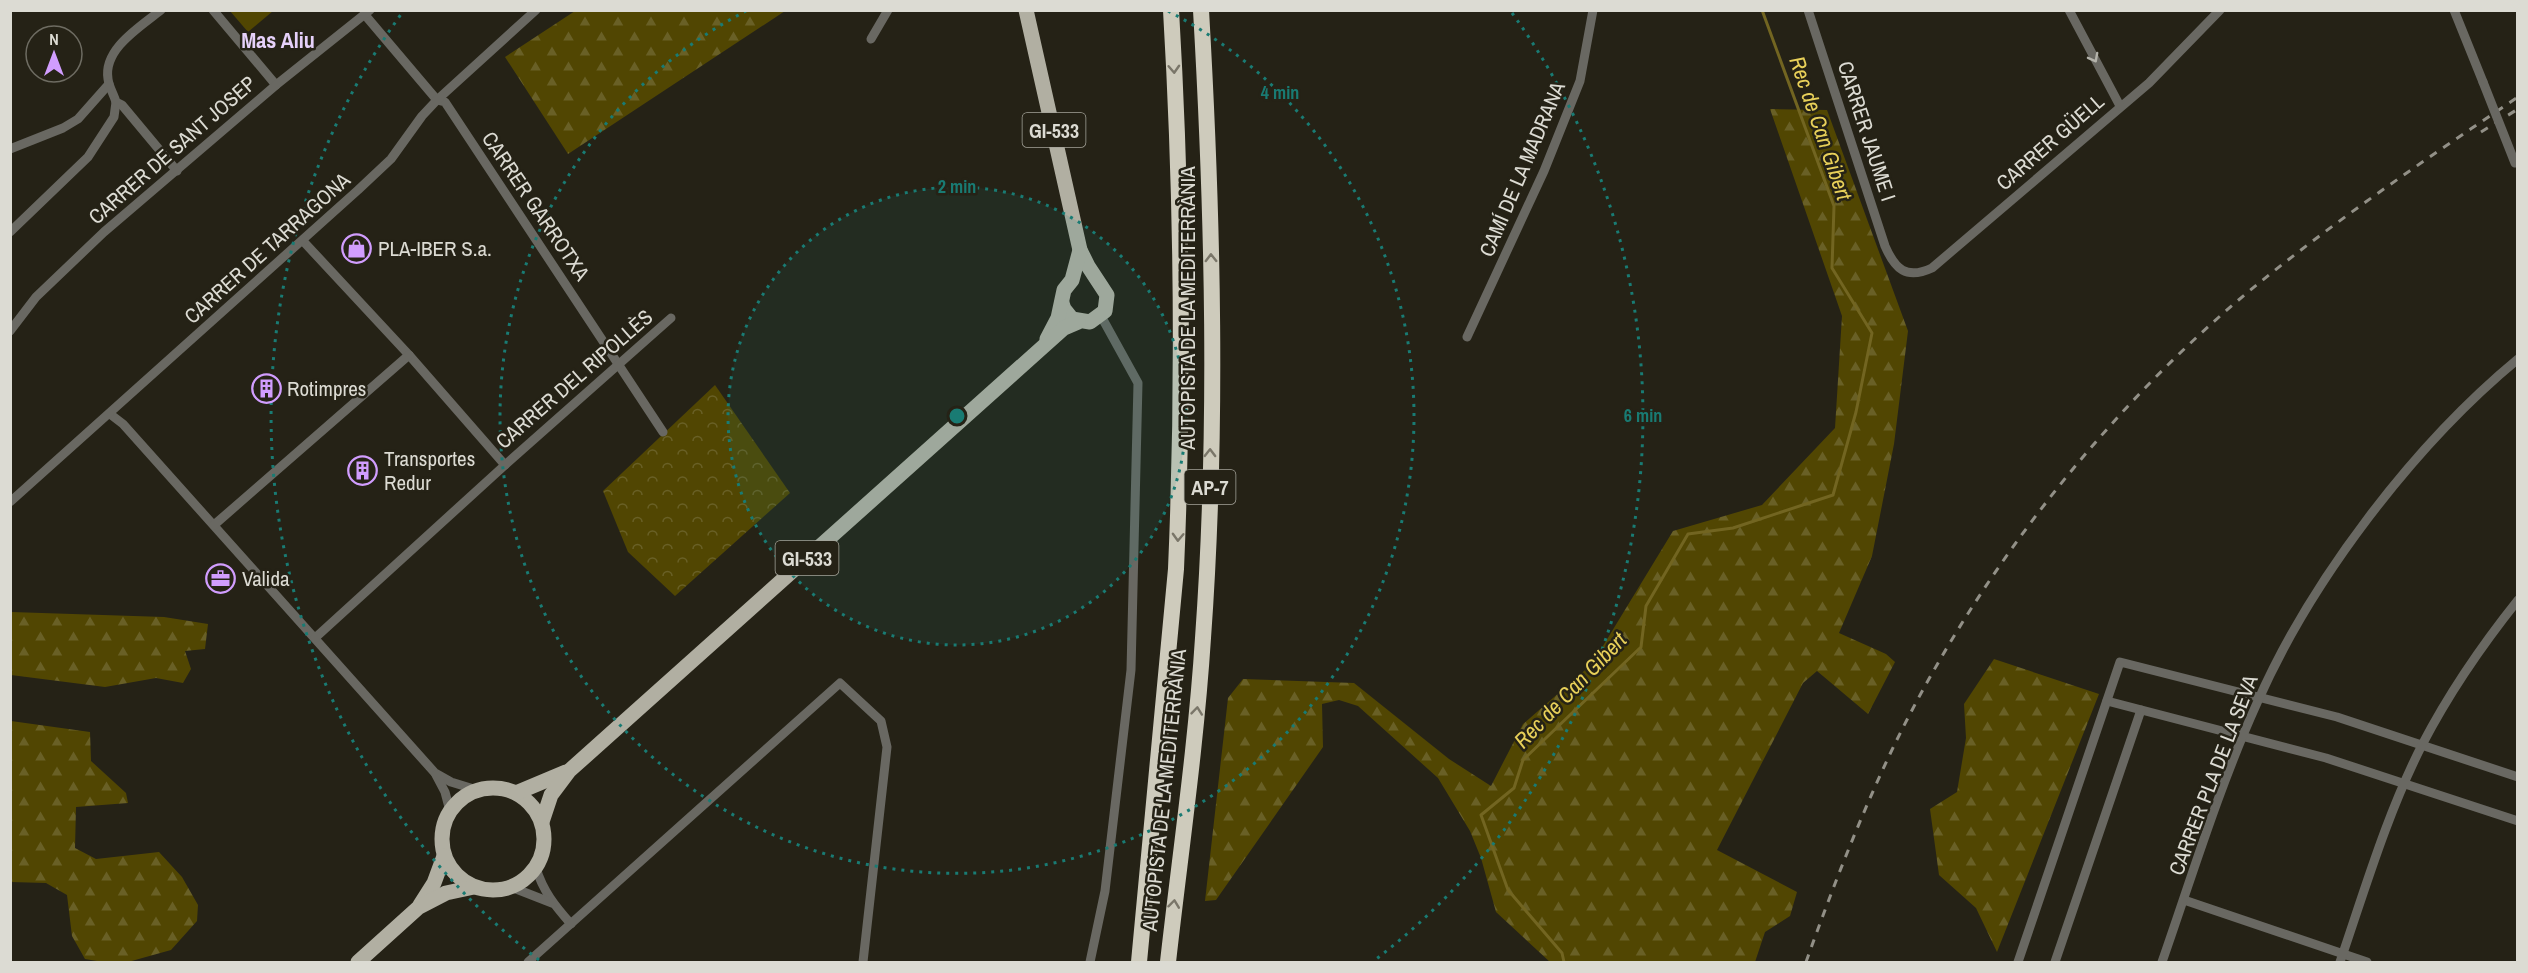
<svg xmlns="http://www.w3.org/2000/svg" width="2528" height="973" font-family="'Archivo Narrow',sans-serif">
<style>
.forest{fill:url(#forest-firs)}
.park{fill:url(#park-crowns)}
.pitch{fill:#514602}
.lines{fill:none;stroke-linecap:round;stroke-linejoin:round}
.stream{stroke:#726521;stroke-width:3}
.street{stroke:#696862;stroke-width:9}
.primary{stroke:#b1afa2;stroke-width:15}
.highway{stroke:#cecbbc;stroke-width:16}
.rail{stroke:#929087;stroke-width:3;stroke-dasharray:8 8;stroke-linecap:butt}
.street-bridge{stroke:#696862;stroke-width:9}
.oneway{stroke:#b4b3ab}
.oneway2{stroke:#7a7669}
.ring{fill:none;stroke:#197b73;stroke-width:3;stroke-dasharray:3 6}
.labels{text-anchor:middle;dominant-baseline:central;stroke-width:5;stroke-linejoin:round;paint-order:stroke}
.shield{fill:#252216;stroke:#a5a49a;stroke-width:1.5}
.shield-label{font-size:20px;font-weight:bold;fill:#dcdbd3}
.street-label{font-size:21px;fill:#dcdbd3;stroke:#252216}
.poi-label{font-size:21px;fill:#dcdbd3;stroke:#252216;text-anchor:start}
.neighbourhood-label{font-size:22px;font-weight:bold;fill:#e6d1fa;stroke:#252216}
.water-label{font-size:22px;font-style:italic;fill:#e8d059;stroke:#252216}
.centre{fill:#197b73;stroke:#252216;stroke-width:3}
.ring-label{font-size:18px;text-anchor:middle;font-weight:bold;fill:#197b73;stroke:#252216;stroke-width:5;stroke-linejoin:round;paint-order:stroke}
</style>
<defs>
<pattern id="forest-firs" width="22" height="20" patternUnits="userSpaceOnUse" patternTransform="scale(1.5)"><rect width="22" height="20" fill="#514602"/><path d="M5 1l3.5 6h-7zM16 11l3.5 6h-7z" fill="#696026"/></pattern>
<pattern id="park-crowns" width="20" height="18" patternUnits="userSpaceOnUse" patternTransform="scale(1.5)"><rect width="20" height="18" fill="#514602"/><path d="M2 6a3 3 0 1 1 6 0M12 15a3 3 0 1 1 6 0" fill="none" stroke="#696026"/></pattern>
</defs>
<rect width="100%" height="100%" fill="#252216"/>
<!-- forest -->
<g class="forest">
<polygon points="575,11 575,10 785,11 568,154 505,57"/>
<polygon points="1770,109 1827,110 1908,331 1894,444 1872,556 1839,633 1886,654 1895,662 1868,714 1817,671 1803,683 1717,850 1797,892 1790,916 1765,932 1755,962 1550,962 1496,912 1481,858 1470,831 1438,778 1358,706 1339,700 1322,704 1323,747 1216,900 1205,901 1228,698 1243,679 1354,683 1449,759 1491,786 1523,724 1592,664 1673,531 1762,505 1835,428 1842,316"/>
<polygon points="11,612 164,617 208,624 205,649 185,651 191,669 183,683 156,678 105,687 11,675"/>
<polygon points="1994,659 2099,694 1997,952 1976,908 1939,875 1930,809 1957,792 1966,738 1964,704"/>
<polygon points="11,721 90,732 91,761 126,793 128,803 76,807 75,848 96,859 159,852 182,877 198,905 197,921 171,950 128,962 103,962 85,959 72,936 67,895 46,883 11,882"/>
</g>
<!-- park -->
<polygon class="park" points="715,385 790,493 675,596 628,552 603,491"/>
<!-- pitch -->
<polygon class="pitch" points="273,11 248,32 230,11 273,10"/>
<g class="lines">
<!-- stream -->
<polyline class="stream" points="1564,962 1562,953 1508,890 1481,815 1514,788 1523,760 1641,647 1646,606 1688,534 1733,528 1833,495 1856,412 1872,333 1832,268 1834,206 1762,10"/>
<!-- street -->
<g class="street">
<path d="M161,10C140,27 103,49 108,79C109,87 114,95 116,102L122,105L177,171"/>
<polyline points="213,10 276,85"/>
<path d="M1808,10L1885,246C1895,269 1906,280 1932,268L2149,83L2220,10"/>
<polyline points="2069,10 2120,106"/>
<polyline points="2454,10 2483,82"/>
<polyline points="365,15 437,100 445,102 663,432"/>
<polyline points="871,39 888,10"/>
<polyline points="10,149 63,128 78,119 109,84"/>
<polyline points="10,232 88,157 114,117 116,102"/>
<polyline points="303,241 409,355 505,465"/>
<polyline points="10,331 36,297 104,232 276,85 370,10"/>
<polyline points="1467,337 1544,171 1580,81 1593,10"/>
<polyline points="110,414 123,424 435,773 451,782 477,790"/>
<polyline points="10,502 358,190 391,159 422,116 437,100 536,10"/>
<polyline points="214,525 409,355"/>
<polyline points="315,638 505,465 671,318"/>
<polyline points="2107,701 2326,758 2518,821"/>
<polyline points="436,775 445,792 450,811"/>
<path d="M536,868C543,891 555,906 571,924"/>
<polyline points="511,887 552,903"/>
<polyline points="2184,900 2367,962"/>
<polyline points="528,962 840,683 881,721 887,747 863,962"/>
<polyline points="1090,962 1105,891 1131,670 1138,383 1101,316"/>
<polyline points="2018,962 2120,662 2337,717 2518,777"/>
<polyline points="2055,962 2141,710"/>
<path d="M2162,962C2192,876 2219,787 2257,703C2311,580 2414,445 2518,359"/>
<path d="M2340,962C2365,889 2387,814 2422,745C2449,693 2482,645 2518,600"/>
</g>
<!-- primary -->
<g class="primary">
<polyline points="1026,10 1080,250 1088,266 1107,295 1105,311 1090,322 1072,319 1064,309 1062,303"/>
<polyline points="1047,339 1058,318 1064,290 1072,280 1080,250"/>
<circle cx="493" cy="839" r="51"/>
<polyline points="516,793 566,772"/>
<polyline points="542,822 551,795 569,771 1045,345 1064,328 1078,322"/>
<polyline points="420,905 434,883 444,856"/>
<polyline points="358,962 419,907 446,893 474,887"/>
</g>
<!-- highway -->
<g class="highway">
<path d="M1139,962L1176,569C1184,383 1182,197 1171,10"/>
<path d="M1168,962C1180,855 1196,747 1203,638C1218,430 1213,219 1201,10"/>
</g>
<!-- rail -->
<g class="rail">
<polyline points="2481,132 2518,109"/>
<path d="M1806,962C1831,892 1858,822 1890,754C1977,572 2115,396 2274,271C2352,209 2435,153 2518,97"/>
</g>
<!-- street-bridge -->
<polyline class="street-bridge" points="2483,82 2515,163"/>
</g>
<!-- one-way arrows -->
<defs><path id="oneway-chevron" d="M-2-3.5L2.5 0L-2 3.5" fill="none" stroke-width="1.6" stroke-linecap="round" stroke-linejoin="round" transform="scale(1.5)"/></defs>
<use class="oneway" href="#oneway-chevron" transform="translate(2094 58) rotate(62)"/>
<g class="oneway2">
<use href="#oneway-chevron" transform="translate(1174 69) rotate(87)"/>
<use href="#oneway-chevron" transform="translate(1211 258) rotate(-91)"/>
<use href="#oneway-chevron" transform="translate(1210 453) rotate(-89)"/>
<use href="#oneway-chevron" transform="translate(1178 537) rotate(92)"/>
<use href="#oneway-chevron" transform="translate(1197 711) rotate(-84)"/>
<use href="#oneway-chevron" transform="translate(1174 904) rotate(-83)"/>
</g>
<!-- distance rings -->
<circle cx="957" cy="416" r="229" fill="#197b73" fill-opacity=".12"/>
<g class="ring">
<circle cx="957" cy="416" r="229"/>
<path d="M1168 11A457 457 0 1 1 746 11"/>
<path d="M539 960A686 686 0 0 1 402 13M1512 13A686 686 0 0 1 1375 960"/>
</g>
<!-- icons -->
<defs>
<symbol id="shop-ring" viewBox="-11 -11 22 22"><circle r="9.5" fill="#252216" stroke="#d19dfe" stroke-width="1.5"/><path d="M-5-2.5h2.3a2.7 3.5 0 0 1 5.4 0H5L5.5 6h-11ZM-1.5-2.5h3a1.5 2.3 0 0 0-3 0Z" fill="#d19dfe"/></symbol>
<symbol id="building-ring" viewBox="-11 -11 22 22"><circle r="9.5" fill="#252216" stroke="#d19dfe" stroke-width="1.5"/><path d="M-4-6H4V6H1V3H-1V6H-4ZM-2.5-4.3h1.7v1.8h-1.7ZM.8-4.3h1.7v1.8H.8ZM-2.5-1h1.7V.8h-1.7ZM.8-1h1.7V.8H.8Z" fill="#d19dfe"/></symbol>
<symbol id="office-ring" viewBox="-11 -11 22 22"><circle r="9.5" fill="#252216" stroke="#d19dfe" stroke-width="1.5"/><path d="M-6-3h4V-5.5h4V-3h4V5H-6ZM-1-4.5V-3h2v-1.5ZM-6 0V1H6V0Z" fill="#d19dfe"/></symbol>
</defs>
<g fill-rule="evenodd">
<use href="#shop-ring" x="340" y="232" width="33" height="33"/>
<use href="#building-ring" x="250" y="372" width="33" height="33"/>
<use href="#building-ring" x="346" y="454" width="33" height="33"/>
<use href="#office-ring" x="204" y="562" width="33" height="33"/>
</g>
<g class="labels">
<!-- shield labels -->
<g class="shield">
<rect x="1022.5" y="113" width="63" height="34" rx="4.5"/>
<rect x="1184.5" y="470" width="51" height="34" rx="4.5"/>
<rect x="775.5" y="541" width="63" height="34" rx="4.5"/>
</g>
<g class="shield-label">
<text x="1054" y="130">GI-533</text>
<text x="1210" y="487">AP-7</text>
<text x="807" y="558">GI-533</text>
</g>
<!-- street labels -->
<g class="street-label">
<text transform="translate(1867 131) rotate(72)">CARRER JAUME I</text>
<text transform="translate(2050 142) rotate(-41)">CARRER GÜELL</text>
<text transform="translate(172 150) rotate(-41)">CARRER DE SANT JOSEP</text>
<text transform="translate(1522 169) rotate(-67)">CAMÍ DE LA MADRANA</text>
<text transform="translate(536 206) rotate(56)">CARRER GARROTXA</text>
<text transform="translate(267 248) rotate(-42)">CARRER DE TARRAGONA</text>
<text transform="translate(1187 308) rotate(-90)">AUTOPISTA DE LA MEDITERRÀNIA</text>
<text transform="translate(574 379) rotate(-41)">CARRER DEL RIPOLLÈS</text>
<text transform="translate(2213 775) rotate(-69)">CARRER PLA DE LA SEVA</text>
<text transform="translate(1164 790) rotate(-84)">AUTOPISTA DE LA MEDITERRÀNIA</text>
</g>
<!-- poi labels -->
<g class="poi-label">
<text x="378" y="248">PLA-IBER S.a.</text>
<text x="287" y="388">Rotimpres</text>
<text x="384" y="458">Transportes<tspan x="384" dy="24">Redur</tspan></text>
<text x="242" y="578">Valida</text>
</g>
<!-- neighbourhood labels -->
<g class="neighbourhood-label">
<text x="278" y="40">Mas Aliu</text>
</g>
<!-- water labels -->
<g class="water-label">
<text transform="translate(1821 128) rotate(71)">Rec de Can Gibert</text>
<text transform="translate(1570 690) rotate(-46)">Rec de Can Gibert</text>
</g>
</g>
<circle cx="957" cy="416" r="9" class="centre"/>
<g class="ring-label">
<text x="1280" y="99">4 min</text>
<text x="957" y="193">2 min</text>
<text x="1643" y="422">6 min</text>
</g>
<!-- border -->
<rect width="2528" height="973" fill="none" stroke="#dcdbd3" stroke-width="24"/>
<!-- north arrow -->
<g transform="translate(54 54)"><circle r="28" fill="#252216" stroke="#6e6c62" stroke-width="1.5"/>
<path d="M0-4.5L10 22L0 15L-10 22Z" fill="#d19dfe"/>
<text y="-9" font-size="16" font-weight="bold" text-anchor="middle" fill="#dcdbd3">N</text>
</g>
</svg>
